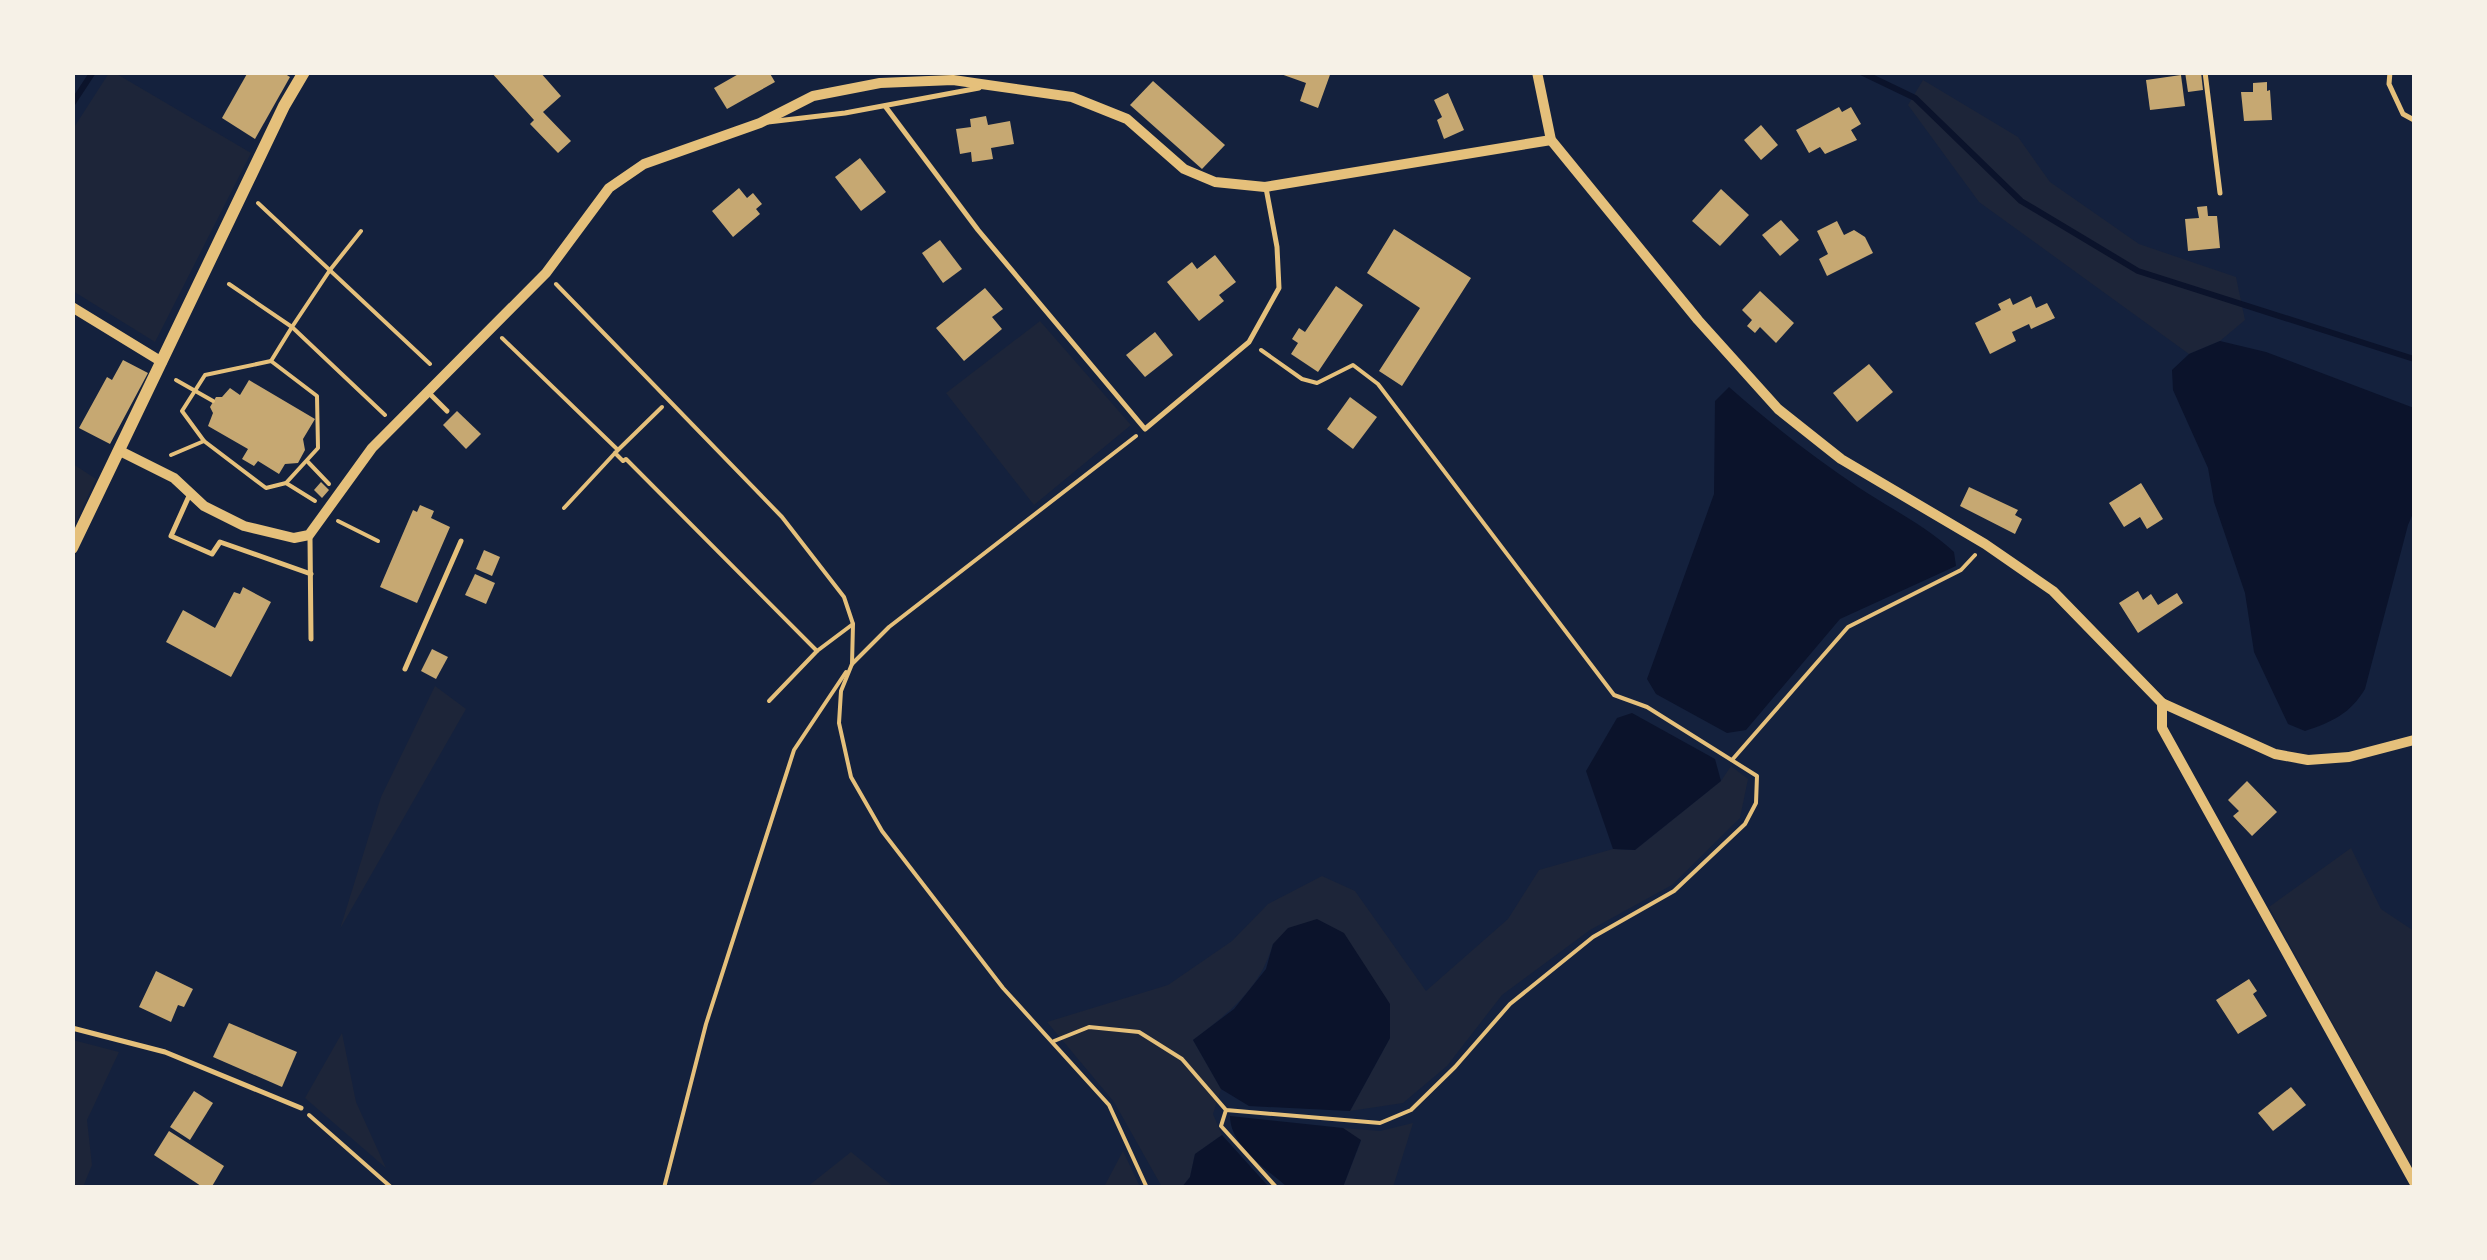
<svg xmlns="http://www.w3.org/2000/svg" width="2487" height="1260" font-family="'Zilla Slab',serif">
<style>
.green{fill:#1d2539}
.water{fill:#0b132b}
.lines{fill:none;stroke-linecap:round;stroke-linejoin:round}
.stream{stroke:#0b132b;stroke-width:6}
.building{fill:#c6a872}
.path{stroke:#e5c07b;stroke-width:4}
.service{stroke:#e5c07b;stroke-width:5}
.minor{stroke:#e5c07b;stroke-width:10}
.tertiary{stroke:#e5c07b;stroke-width:12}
</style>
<rect width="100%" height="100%" fill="#14213d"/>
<!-- green -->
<g class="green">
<polygon points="109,73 115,73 251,153 155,342 73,291 73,129"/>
<polygon points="1923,80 2018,137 2050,182 2139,244 2236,277 2245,320 2220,341 2189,354 1979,202 1908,105"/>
<polygon points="1040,321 1131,425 1034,505 946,393"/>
<polygon points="73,464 96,479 73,528"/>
<polygon points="435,686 466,709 340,929 381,797"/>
<path d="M1731,766L1748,779L1740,818L1672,885L1590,930L1502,995L1447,1066L1403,1103L1350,1111L1390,1038L1273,944C1260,989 1229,1013 1193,1040L1221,1089L1213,1114L1222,1135L1195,1154L1190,1177L1182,1187H1162L1114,1102L1047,1022L1168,985L1232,941L1268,904L1322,876L1355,891L1426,991L1508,919L1539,870L1613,849L1635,850L1721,781Z"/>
<polygon points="2351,848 2381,909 2414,931 2414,1171 2269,907"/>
<polygon points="342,1033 356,1102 386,1168 305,1098"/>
<polygon points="73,1040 119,1052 87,1120 92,1165 83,1187 73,1187"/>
<polygon points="1413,1123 1393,1187 1343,1187 1361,1141 1343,1128 1380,1131"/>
<polygon points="1123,1151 1140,1187 1104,1187"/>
<polygon points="851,1152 894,1187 807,1187"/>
</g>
<!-- water -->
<g class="water">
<path d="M2220,341L2266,352L2414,408V511L2408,525L2365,689C2350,714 2332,722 2305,731L2288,724L2254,652L2245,593L2214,502L2208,468L2173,390L2172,370L2189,354Z"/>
<path d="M1729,387C1770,423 1812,456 1858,487C1891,509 1925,525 1954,552L1956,566L1840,619L1746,730L1727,733L1656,694L1647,679L1714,494L1715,401Z"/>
<polygon points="1632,713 1715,759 1721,781 1635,850 1613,849 1586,771 1617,718"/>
<polygon points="1317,919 1344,933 1390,1004 1390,1038 1350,1111 1249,1106 1221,1089 1193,1040 1234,1009 1266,969 1273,944 1288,928"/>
<path d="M1230,1116L1343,1128L1361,1140L1343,1187H1287C1267,1169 1230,1146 1230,1116Z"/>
<polygon points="1222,1135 1269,1187 1182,1187 1190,1177 1195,1154"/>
</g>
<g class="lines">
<!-- stream -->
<g class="stream">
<polyline points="1861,72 1915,98 2021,201 2138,271 2414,359"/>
<polyline points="72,104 93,72"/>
</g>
</g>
<!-- building -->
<g class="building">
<polygon points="248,72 282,72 290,77 255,139 222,118"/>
<polygon points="491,72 540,72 561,96 543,112 571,141 558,153 530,124 534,120"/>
<polygon points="742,72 769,72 775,82 727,109 714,88"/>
<polygon points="1331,72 1318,108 1300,101 1306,83 1278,73"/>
<polygon points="2185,72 2201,72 2203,90 2188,92"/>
<polygon points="2181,75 2185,106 2150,110 2146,80"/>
<polygon points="1153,81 1225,145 1202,169 1130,105"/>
<polygon points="2267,82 2267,91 2270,90 2272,120 2244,121 2241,92 2253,92 2253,83"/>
<polygon points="1448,93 1464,130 1444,139 1437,120 1442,117 1434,100"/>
<polygon points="1839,107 1842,112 1851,107 1861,124 1851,130 1857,140 1825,154 1820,147 1809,153 1796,130"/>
<polygon points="986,116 988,125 1010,121 1014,144 991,148 993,159 972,162 971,152 960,154 956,129 971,127 970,119"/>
<polygon points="1761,125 1778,145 1761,160 1744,140"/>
<polygon points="860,158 886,192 861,211 835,177"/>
<polygon points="739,188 747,198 753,193 762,204 756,209 760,214 733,237 712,211"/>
<polygon points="1721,189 1749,215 1720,246 1692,221"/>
<polygon points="2207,206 2208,216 2217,216 2220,248 2188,251 2185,219 2199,218 2197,207"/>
<polygon points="1781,220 1799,240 1780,256 1762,235"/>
<polygon points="1837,221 1844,235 1854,230 1865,237 1873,253 1827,276 1819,259 1828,254 1817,231"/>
<polygon points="1394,229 1471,278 1402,386 1379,371 1420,308 1367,273"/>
<polygon points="940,240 962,269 943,283 922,253"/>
<polygon points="1215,255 1236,282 1219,295 1224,301 1199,321 1167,282 1192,262 1197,269"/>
<polygon points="1336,286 1363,305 1318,372 1291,354 1298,343 1292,339 1299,328 1305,332"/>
<polygon points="985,288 1003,309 992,317 1002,329 964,361 936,328"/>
<polygon points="1760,291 1794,323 1776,343 1760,327 1755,333 1747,326 1752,320 1742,310"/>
<polygon points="2031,296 2036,308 2047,303 2055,318 2031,329 2029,324 2012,332 2016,341 1990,354 1975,323 2001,310 1998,304 2010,298 2013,305"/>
<polygon points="1155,332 1173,355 1145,377 1126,355"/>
<polygon points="123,360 148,373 110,444 79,428 107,377 112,380"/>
<polygon points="1869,364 1893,392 1857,422 1833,393"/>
<polygon points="249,380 315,419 303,439 305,450 298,463 285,464 279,474 258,461 254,466 242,459 248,449 208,426 213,413 210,407 216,397 222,397 230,388 240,395"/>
<polygon points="1350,397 1377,417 1353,449 1327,429"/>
<polygon points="457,411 481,434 466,449 443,425"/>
<polygon points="321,482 329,490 322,498 314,490"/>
<polygon points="2141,483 2163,519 2147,529 2140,517 2124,527 2109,503"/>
<polygon points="1969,487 2018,510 2015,515 2022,519 2015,534 1960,506"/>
<polygon points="420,505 434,511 431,518 450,527 417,603 380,587 413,510 417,512"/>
<polygon points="484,550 500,557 492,576 476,569"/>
<polygon points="475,574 495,583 486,604 465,595"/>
<polygon points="243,587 271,602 231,677 166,642 183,610 215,628 234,592 240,594"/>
<polygon points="2138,591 2143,600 2151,594 2158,605 2177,593 2183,603 2138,633 2119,603"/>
<polygon points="432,649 448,657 436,679 421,671"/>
<polygon points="2247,781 2277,812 2252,836 2233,816 2239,811 2228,800"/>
<polygon points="156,971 193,989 184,1007 178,1005 171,1022 139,1007"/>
<polygon points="2249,979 2257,991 2253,994 2267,1016 2238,1034 2216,1000"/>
<polygon points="229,1023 297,1052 282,1087 213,1057"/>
<polygon points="2291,1087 2306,1105 2273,1131 2258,1113"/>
<polygon points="194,1091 213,1103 190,1140 170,1127"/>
<polygon points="169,1131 224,1166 211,1188 204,1188 154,1155"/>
</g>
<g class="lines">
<!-- path -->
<g class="path">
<polyline points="258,203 430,364"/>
<polyline points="361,231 330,270 292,327 385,415"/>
<polyline points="229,284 292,327 271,361"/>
<polyline points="556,284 782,517 844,597 853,624 852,664 841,691 839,723 851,777 882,831 1003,988 1109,1105 1147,1188"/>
<polyline points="502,338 618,450 615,453 623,461 626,459 817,651"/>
<polygon points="271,361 317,396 318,448 286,483 266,488 204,441 182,411 205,375"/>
<polyline points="176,380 213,401"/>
<polyline points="619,449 662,407"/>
<polyline points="171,455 204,441"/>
<polyline points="308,462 329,484"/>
<polyline points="286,483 315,501"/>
<polyline points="564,508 615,453"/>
<polyline points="338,521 378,541"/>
<polyline points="852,664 889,627 1136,436"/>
<polyline points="769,701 817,651 853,624"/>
<polyline points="1732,760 1848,627 1961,570 1975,555"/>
<polyline points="1054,1041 1089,1027 1139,1032 1182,1059 1226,1110 1380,1123 1411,1110 1455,1067 1510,1004 1593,937 1674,891 1745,824 1756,803 1757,776 1647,707 1614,695 1378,384 1353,365 1317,383 1302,379 1261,350"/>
<polyline points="1226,1110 1221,1126 1277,1188"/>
<polyline points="309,1115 392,1188"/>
<polyline points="664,1188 706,1024 794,750 846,672"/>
</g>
<!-- service -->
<g class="service">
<polyline points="2205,72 2220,193"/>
<polyline points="2390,72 2389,84 2403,114 2414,120"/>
<polyline points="885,106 978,230 1145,429 1249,342 1279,288 1277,247 1266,188"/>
<polyline points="768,122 845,113 979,88"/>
<polyline points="428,392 447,411"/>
<polyline points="189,496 171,536 212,554 220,542 311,574"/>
<polyline points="310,538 311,639"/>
<polyline points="405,669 461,541"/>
<polyline points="72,1028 165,1052 301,1108"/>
</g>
<!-- minor -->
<g class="minor">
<polyline points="1537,72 1551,140 1698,320 1778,409 1841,459 1985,544 2053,591 2162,703 2275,754 2308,760 2349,757 2414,740"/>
<polyline points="72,307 162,362"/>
<polyline points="120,451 174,478 204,506 244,526 294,538 309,535 372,448 546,273 609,188 644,164 760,123 813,96 880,83 953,80 1072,97 1127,119 1184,169 1215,182 1265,187 1551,140"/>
<polyline points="2162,703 2162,728 2414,1182"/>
</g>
<!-- tertiary -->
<polyline class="tertiary" points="72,548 284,106 304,72"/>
</g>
<!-- border -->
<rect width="2487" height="1260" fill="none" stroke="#f6f1e7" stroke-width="150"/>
</svg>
